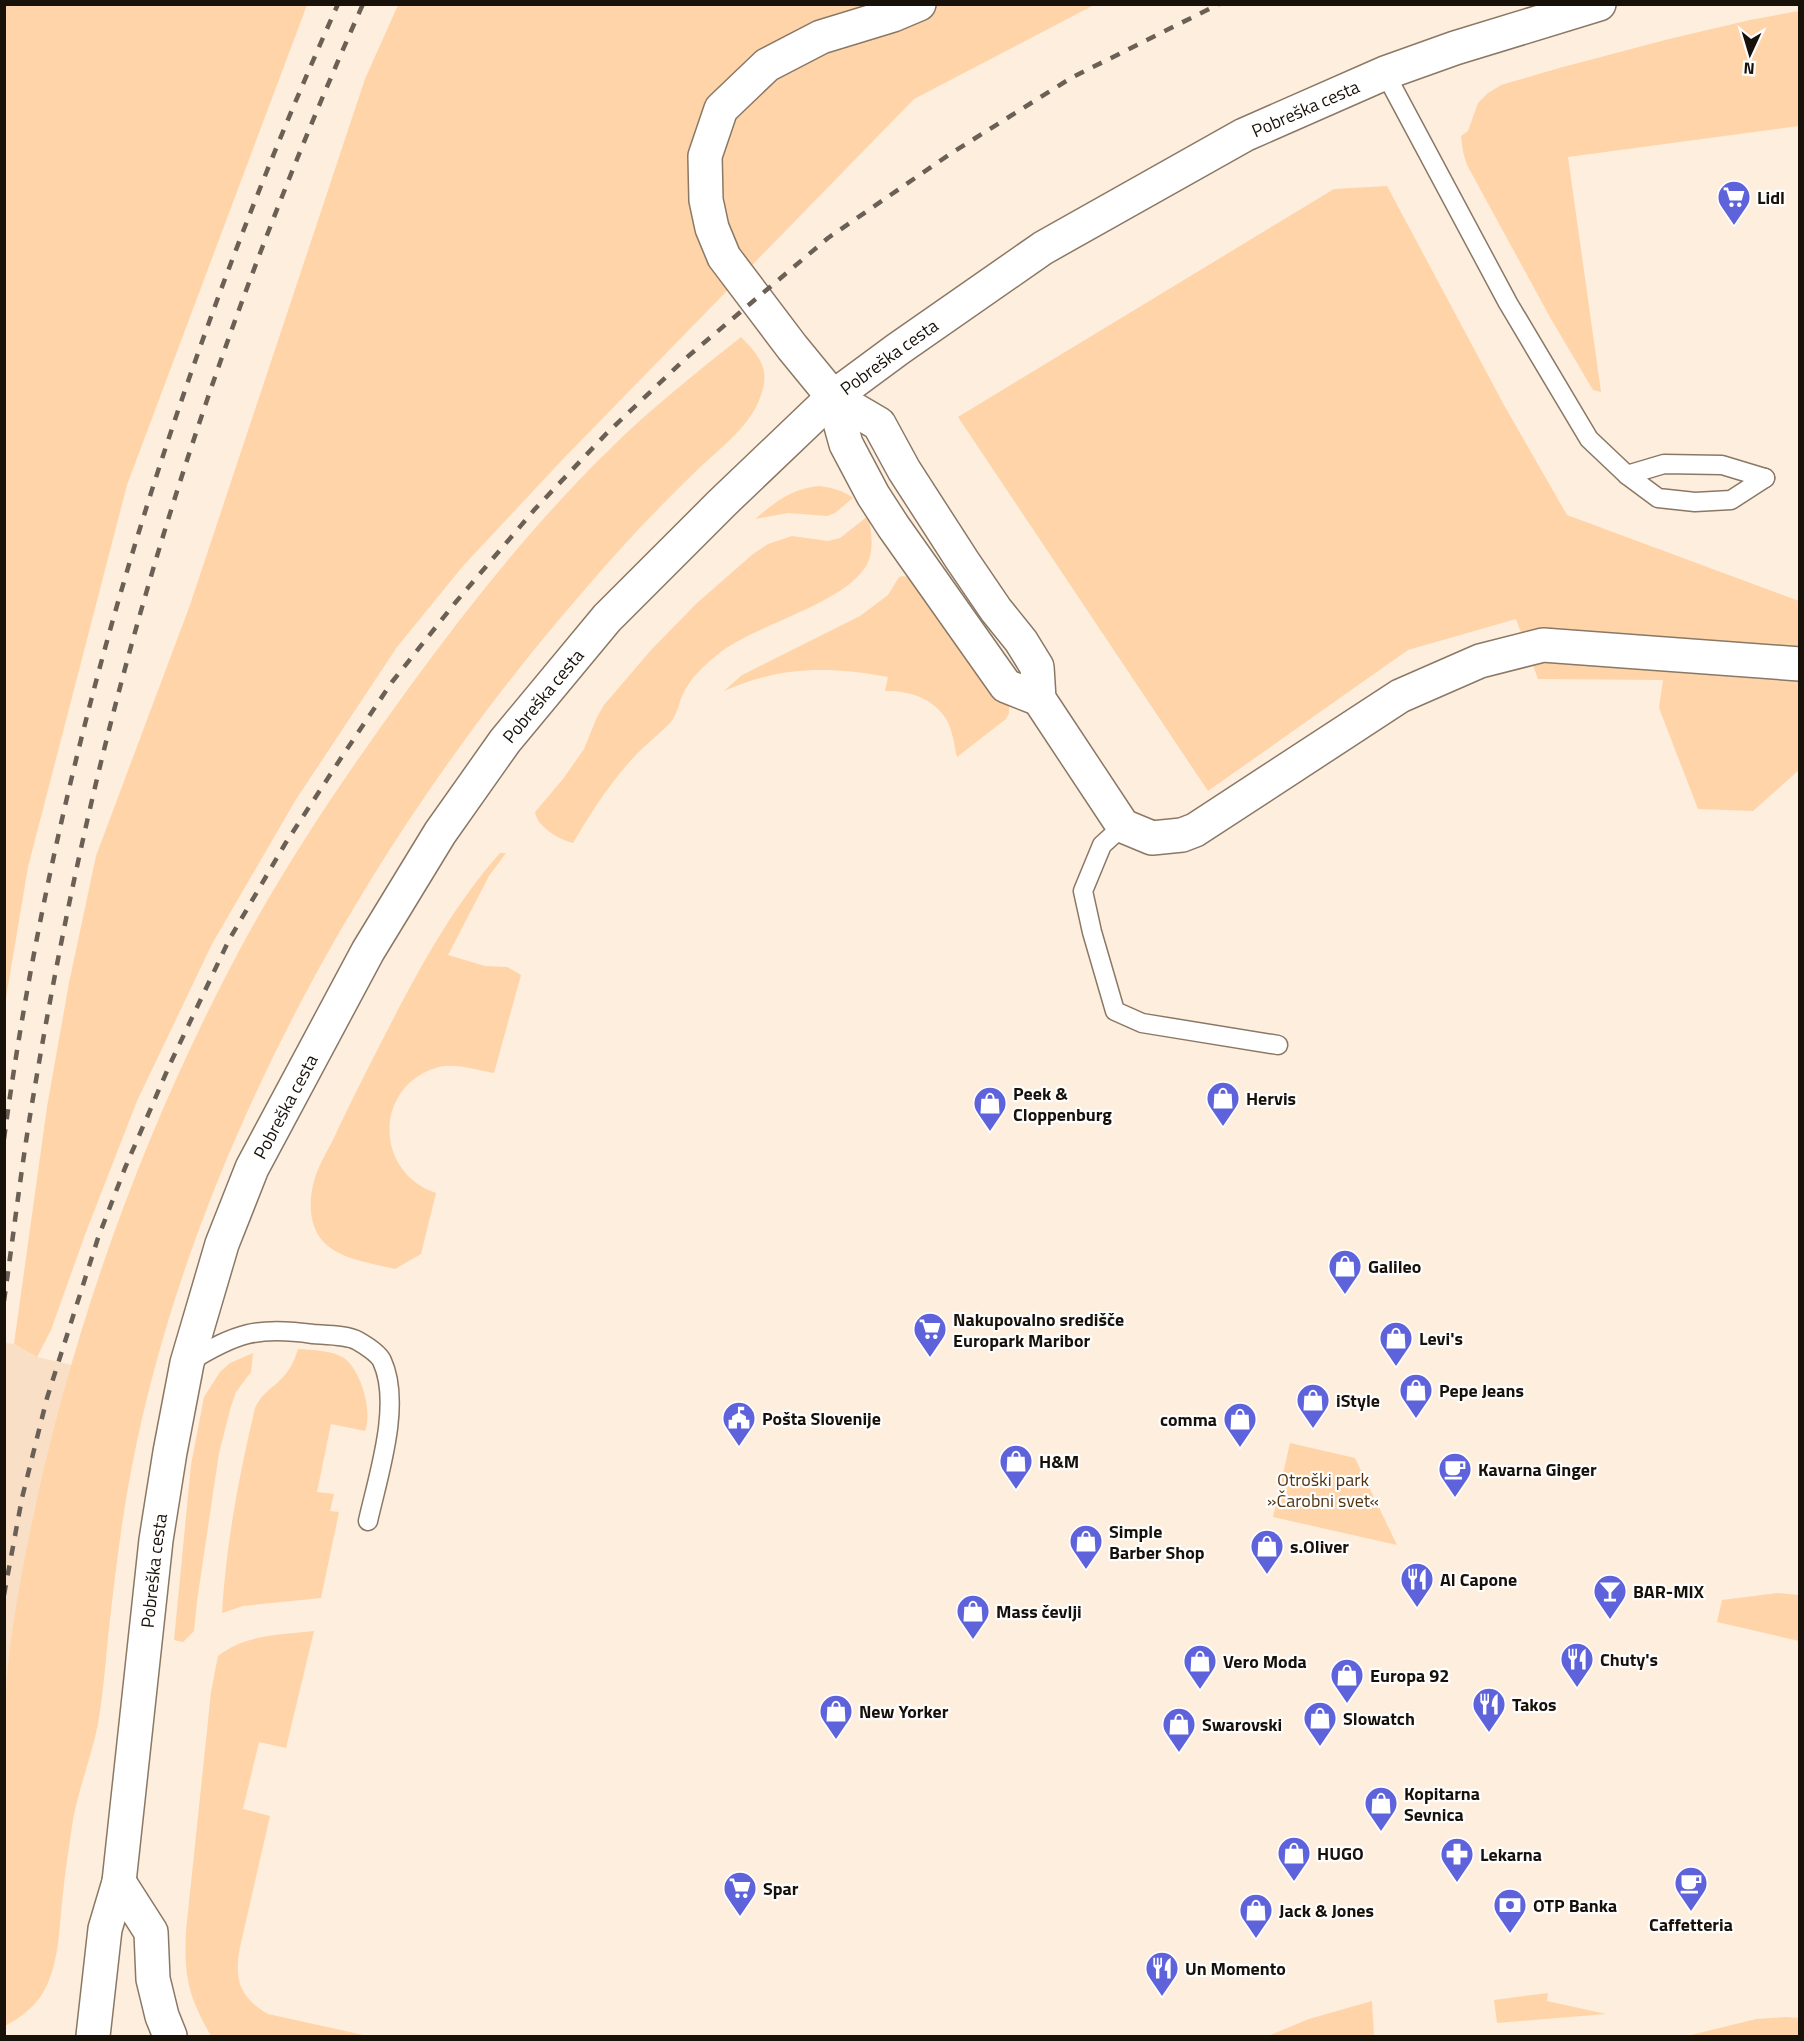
<svg xmlns="http://www.w3.org/2000/svg" width="1804" height="2041" font-family="'Titillium Web',sans-serif">
<style>
.built{fill:#f9dfc5}
.green{fill:#ffd4a9}
.lines{fill:none;stroke-linecap:round;stroke-linejoin:round}
.service-casing{stroke:#8a7865;stroke-width:21}
.minor-casing{stroke:#8a7865;stroke-width:36}
.service{stroke:#fff;stroke-width:18}
.minor{stroke:#fff;stroke-width:33}
.rail{stroke:#6a6055;stroke-width:4.5;stroke-dasharray:10 10;stroke-linecap:butt}
.labels{text-anchor:middle;dominant-baseline:central;stroke-width:4.5;stroke-linejoin:round;paint-order:stroke}
.street-label{font-size:18px;fill:#18110a;stroke:#fefefe}
.poi-label{font-size:18px;font-weight:bold;fill:#18110a;stroke:#fefefe;text-anchor:start}
.park-label{font-size:18px;fill:#53340f;stroke:#fefefe}
</style>
<rect width="100%" height="100%" fill="#feeedd"/>
<!-- built -->
<polygon class="built" points="5,1343 14,1344 37,1357 72,1365 49,1450 29,1542 12,1633 5,1699"/>
<!-- green -->
<g class="green">
<polygon points="5,4 307,5 127,485 28,867 5,1004"/>
<polygon points="398,5 1094,5 914,99 563,459 463,566 397,647 295,801 212,944 137,1101 86,1232 51,1330 37,1357 14,1344 47,1107 69,983 96,856 190,605 365,79"/>
<polygon points="1799,11 1799,126 1568,157 1601,392 1593,390 1551,319 1467,165 1463,152 1461,136 1468,131 1478,103 1488,93 1501,85 1563,67 1669,39 1750,20"/>
<polygon points="1387,186 1504,405 1567,515 1799,601 1799,770 1753,811 1698,809 1659,708 1663,680 1538,679 1516,619 1408,650 1208,791 958,417 1334,189"/>
<path d="M741,337C763,359 772,373 757,405C744,432 714,453 692,475C655,511 620,548 587,587C477,713 381,851 303,998C225,1146 164,1302 132,1466C122,1517 116,1568 110,1619C106,1654 104,1689 98,1724C91,1759 77,1792 72,1826C69,1849 65,1871 63,1893C59,1926 60,1967 41,1996C31,2010 19,2018 5,2026C4,1956 4,1885 4,1815C4,1753 3,1693 12,1632C49,1395 126,1163 239,951C289,858 349,770 411,685C472,602 536,521 609,450C650,409 696,373 741,337Z"/>
<path d="M819,486C832,488 843,490 853,498L835,513L827,516L788,513L755,519C775,502 793,488 819,486Z"/>
<path d="M868,516C872,532 875,555 864,569C840,604 759,624 722,651C709,661 693,675 685,690C679,700 678,714 670,723C658,735 645,745 633,758C609,784 591,813 573,843C560,840 537,827 535,812L563,779L584,749L597,717L604,705L651,650L697,603L753,554L768,544L792,536L828,541L840,538Z"/>
<path d="M903,576L912,578L1009,706V713L1006,719L957,757C954,744 952,726 944,716C931,697 906,690 885,691L888,677C828,666 780,666 724,691L742,675L860,616L888,595L899,577Z"/>
<path d="M500,853H506L489,876L448,955L485,966L507,967L521,975L494,1073C476,1070 456,1063 439,1067C374,1084 373,1172 436,1193L421,1254L395,1269C367,1262 324,1258 314,1226C309,1211 310,1196 314,1181C318,1167 326,1153 333,1140C343,1118 354,1096 365,1074C404,998 443,917 500,853Z"/>
<path d="M298,1349C314,1350 330,1350 344,1358C361,1370 373,1412 365,1431L331,1424L317,1492L334,1494L330,1511L339,1512L321,1598L243,1606L222,1613C226,1544 239,1475 255,1408C264,1390 273,1389 284,1376C291,1368 295,1359 298,1349Z"/>
<polygon points="253,1353 251,1372 236,1392 231,1406 219,1453 197,1601 194,1631 183,1642 174,1640 191,1465 204,1397 220,1372 230,1363"/>
<polygon points="1290,1443 1355,1458 1397,1545 1273,1517"/>
<polygon points="1778,1593 1799,1595 1799,1641 1717,1622 1722,1600"/>
<path d="M314,1631L286,1748L259,1742L243,1809L270,1816L240,1947C234,1979 239,1997 268,2014L368,2036H211C188,1995 184,1978 186,1931L211,1692L218,1656C246,1634 280,1635 314,1631Z"/>
<polygon points="1548,1993 1547,2001 1606,2014 1497,2023 1494,2000"/>
<polygon points="1372,2001 1374,2036 1268,2036 1309,2019"/>
<polygon points="1786,2017 1799,2018 1799,2036 1687,2036 1756,2019"/>
</g>
<g class="lines">
<defs>
<g id="service">
<polyline points="1385,73 1508,303 1589,439 1627,475 1658,498 1695,502 1731,500 1765,478"/>
<polyline points="1627,475 1664,464 1722,465 1765,478"/>
<polyline points="1123,826 1102,845 1083,891 1092,932 1115,1011 1142,1023 1278,1045"/>
<path d="M189,1362C236,1333 257,1326 313,1334C325,1335 348,1335 358,1341C365,1345 379,1354 382,1361C402,1404 378,1476 368,1521"/>
</g>
<g id="minor">
<polyline points="919,4 893,15 821,37 767,65 721,109 705,156 706,200 712,228 724,257 792,347 833,397 879,424 904,470 962,560 996,610 1021,641 1037,667 1039,699 1123,826 1152,838 1182,835 1195,830 1400,696 1480,661 1543,645 1800,664"/>
<polyline points="833,397 846,444 873,495 893,526 1006,686 1039,699"/>
<polyline points="119,1882 151,1932 153,1979 162,2016 170,2036"/>
<path id="s1" d="M93,2036L105,1929L119,1882L156,1540L170,1452L187,1363L222,1244L252,1168L368,951L440,833L505,741L607,618L722,503L833,397L898,349L1043,248L1244,135L1385,73L1455,48L1599,4"/>
</g>
</defs>
<!-- service casing -->
<use href="#service" class="service-casing"/>
<!-- minor casing -->
<use href="#minor" class="minor-casing"/>
<!-- service -->
<use href="#service" class="service"/>
<!-- minor -->
<use href="#minor" class="minor"/>
<!-- rail -->
<g class="rail">
<path d="M4,1139C56,750 178,361 338,4"/>
<path d="M4,1301C14,1231 22,1161 34,1092C49,1003 66,914 86,826C150,543 245,269 363,4"/>
<polyline points="4,1595 22,1498 47,1398 98,1238 125,1168 170,1064 229,940 285,844 343,755 392,682 455,603 535,509 606,434 686,358 828,238 950,154 1071,78 1219,4"/>
</g>
</g>
<!-- icons -->
<defs>
<symbol id="supermarket-pin" viewBox="-11 -11 22 30"><path d="M0 17L-7.5 6A9.5 9.5 0 1 1 7.5 6Z" fill="#5e63db" stroke="#fefefe"/><path d="M-6-5.5h2.5l.6 2H6L4.5 2H-2.5L-4.4-4H-6ZM-1.5 3.2a1.3 1.3 0 1 0 .1 0ZM3 3.2a1.3 1.3 0 1 0 .1 0Z" fill="#fff"/></symbol>
<symbol id="shop-pin" viewBox="-11 -11 22 30"><path d="M0 17L-7.5 6A9.5 9.5 0 1 1 7.5 6Z" fill="#5e63db" stroke="#fefefe"/><path d="M-5-2.5h2.3a2.7 3.5 0 0 1 5.4 0H5L5.5 6h-11ZM-1.5-2.5h3a1.5 2.3 0 0 0-3 0Z" fill="#fff"/></symbol>
<symbol id="civic-pin" viewBox="-11 -11 22 30"><path d="M0 17L-7.5 6A9.5 9.5 0 1 1 7.5 6Z" fill="#5e63db" stroke="#fefefe"/><path d="M-.6-6.5H3V-4.5H.6V-3L4-1V1h2V6H-6V1h2V-1L-.6-3ZM-1.2 2.5V6h2.4V2.5Z" fill="#fff"/></symbol>
<symbol id="cafe-pin" viewBox="-11 -11 22 30"><path d="M0 17L-7.5 6A9.5 9.5 0 1 1 7.5 6Z" fill="#5e63db" stroke="#fefefe"/><path d="M-5.5-4.5H6V0H3Q3 3.5 0 3.5H-2.5Q-5.5 3.5-5.5 0ZM3-3.2v2h1.7v-2ZM-6 4.5H4V6H-6Z" fill="#fff"/></symbol>
<symbol id="restaurant-pin" viewBox="-11 -11 22 30"><path d="M0 17L-7.5 6A9.5 9.5 0 1 1 7.5 6Z" fill="#5e63db" stroke="#fefefe"/><path d="M-5-6h1v4h1v-4h1v4h1v-4h1v5L-1.5 .5V6h-2V.5L-5-1ZM5-6V6H3V1.5H1.5Q1.5-4 5-6Z" fill="#fff"/></symbol>
<symbol id="bar-pin" viewBox="-11 -11 22 30"><path d="M0 17L-7.5 6A9.5 9.5 0 1 1 7.5 6Z" fill="#5e63db" stroke="#fefefe"/><path d="M-6-5H6L.8 .8V4.5H3.5V6h-7V4.5H-.8V.8Z" fill="#fff"/></symbol>
<symbol id="pharmacy-pin" viewBox="-11 -11 22 30"><path d="M0 17L-7.5 6A9.5 9.5 0 1 1 7.5 6Z" fill="#5e63db" stroke="#fefefe"/><path d="M-2-6h4v4h4v4h-4v4h-4v-4h-4v-4h4Z" fill="#fff"/></symbol>
<symbol id="bank-pin" viewBox="-11 -11 22 30"><path d="M0 17L-7.5 6A9.5 9.5 0 1 1 7.5 6Z" fill="#5e63db" stroke="#fefefe"/><path d="M-6-4H6V4H-6ZM0-2.3a2.3 2.3 0 1 0 0 4.6a2.3 2.3 0 1 0 0-4.6Z" fill="#fff"/></symbol>
</defs>
<g fill-rule="evenodd">
<use href="#supermarket-pin" x="1715" y="178" width="38" height="52"/>
<use href="#shop-pin" x="1204" y="1079" width="38" height="52"/>
<use href="#shop-pin" x="971" y="1084" width="38" height="52"/>
<use href="#shop-pin" x="1326" y="1247" width="38" height="52"/>
<use href="#supermarket-pin" x="911" y="1310" width="38" height="52"/>
<use href="#shop-pin" x="1377" y="1319" width="38" height="52"/>
<use href="#shop-pin" x="1397" y="1371" width="38" height="52"/>
<use href="#shop-pin" x="1294" y="1381" width="38" height="52"/>
<use href="#civic-pin" x="720" y="1399" width="38" height="52"/>
<use href="#shop-pin" x="1221" y="1400" width="38" height="52"/>
<use href="#shop-pin" x="997" y="1442" width="38" height="52"/>
<use href="#cafe-pin" x="1436" y="1450" width="38" height="52"/>
<use href="#shop-pin" x="1067" y="1522" width="38" height="52"/>
<use href="#shop-pin" x="1248" y="1527" width="38" height="52"/>
<use href="#restaurant-pin" x="1398" y="1560" width="38" height="52"/>
<use href="#bar-pin" x="1591" y="1572" width="38" height="52"/>
<use href="#shop-pin" x="954" y="1592" width="38" height="52"/>
<use href="#restaurant-pin" x="1558" y="1640" width="38" height="52"/>
<use href="#shop-pin" x="1181" y="1642" width="38" height="52"/>
<use href="#shop-pin" x="1328" y="1656" width="38" height="52"/>
<use href="#restaurant-pin" x="1470" y="1685" width="38" height="52"/>
<use href="#shop-pin" x="817" y="1692" width="38" height="52"/>
<use href="#shop-pin" x="1301" y="1699" width="38" height="52"/>
<use href="#shop-pin" x="1160" y="1705" width="38" height="52"/>
<use href="#shop-pin" x="1362" y="1784" width="38" height="52"/>
<use href="#shop-pin" x="1275" y="1834" width="38" height="52"/>
<use href="#pharmacy-pin" x="1438" y="1835" width="38" height="52"/>
<use href="#cafe-pin" x="1672" y="1864" width="38" height="52"/>
<use href="#supermarket-pin" x="721" y="1869" width="38" height="52"/>
<use href="#bank-pin" x="1491" y="1886" width="38" height="52"/>
<use href="#shop-pin" x="1237" y="1891" width="38" height="52"/>
<use href="#restaurant-pin" x="1143" y="1949" width="38" height="52"/>
</g>
<g class="labels">
<!-- street labels -->
<g class="street-label">
<text stroke="none"><textPath href="#s1" startOffset="2414">Pobreška cesta</textPath></text>
<text stroke="none"><textPath href="#s1" startOffset="1928">Pobreška cesta</textPath></text>
<text stroke="none"><textPath href="#s1" startOffset="1442">Pobreška cesta</textPath></text>
<text stroke="none"><textPath href="#s1" startOffset="956">Pobreška cesta</textPath></text>
<text stroke="none"><textPath href="#s1" startOffset="470">Pobreška cesta</textPath></text>
</g>
<!-- poi labels -->
<g class="poi-label">
<text x="1757" y="197">Lidl</text>
<text x="1013" y="1093">Peek &amp;<tspan x="1013" dy="21">Cloppenburg</tspan></text>
<text x="1246" y="1098">Hervis</text>
<text x="1368" y="1266">Galileo</text>
<text x="953" y="1319">Nakupovalno središče<tspan x="953" dy="21">Europark Maribor</tspan></text>
<text x="1419" y="1338">Levi's</text>
<text x="1439" y="1390">Pepe Jeans</text>
<text x="1336" y="1400">iStyle</text>
<text x="762" y="1418">Pošta Slovenije</text>
<text x="1217" y="1419" text-anchor="end">comma</text>
<text x="1039" y="1461">H&amp;M</text>
<text x="1478" y="1469">Kavarna Ginger</text>
<text x="1109" y="1531">Simple<tspan x="1109" dy="21">Barber Shop</tspan></text>
<text x="1290" y="1546">s.Oliver</text>
<text x="1440" y="1579">Al Capone</text>
<text x="1633" y="1591">BAR-MIX</text>
<text x="996" y="1611">Mass čevlji</text>
<text x="1600" y="1659">Chuty's</text>
<text x="1223" y="1661">Vero Moda</text>
<text x="1370" y="1675">Europa 92</text>
<text x="1512" y="1704">Takos</text>
<text x="859" y="1711">New Yorker</text>
<text x="1343" y="1718">Slowatch</text>
<text x="1202" y="1724">Swarovski</text>
<text x="1404" y="1793">Kopitarna<tspan x="1404" dy="21">Sevnica</tspan></text>
<text x="1317" y="1853">HUGO</text>
<text x="1480" y="1854">Lekarna</text>
<text x="763" y="1888">Spar</text>
<text x="1533" y="1905">OTP Banka</text>
<text x="1279" y="1910">Jack &amp; Jones</text>
<text x="1691" y="1924" text-anchor="middle">Caffetteria</text>
<text x="1185" y="1968">Un Momento</text>
</g>
<!-- park labels -->
<g class="park-label">
<text x="1323" y="1479">Otroški park<tspan x="1323" dy="21">»Čarobni svet«</tspan></text>
</g>
</g>
<!-- border -->
<rect width="1804" height="2041" fill="none" stroke="#18110a" stroke-width="12"/>
<!-- north arrow -->
<g transform="translate(1750 54) rotate(184)" stroke="#fefefe" stroke-width="4.5" paint-order="stroke">
<path d="M0-4.5L10 22L0 15L-10 22Z" fill="#18110a"/>
<text y="-9" font-size="16" font-weight="bold" text-anchor="middle" fill="#18110a">N</text>
</g>
</svg>
